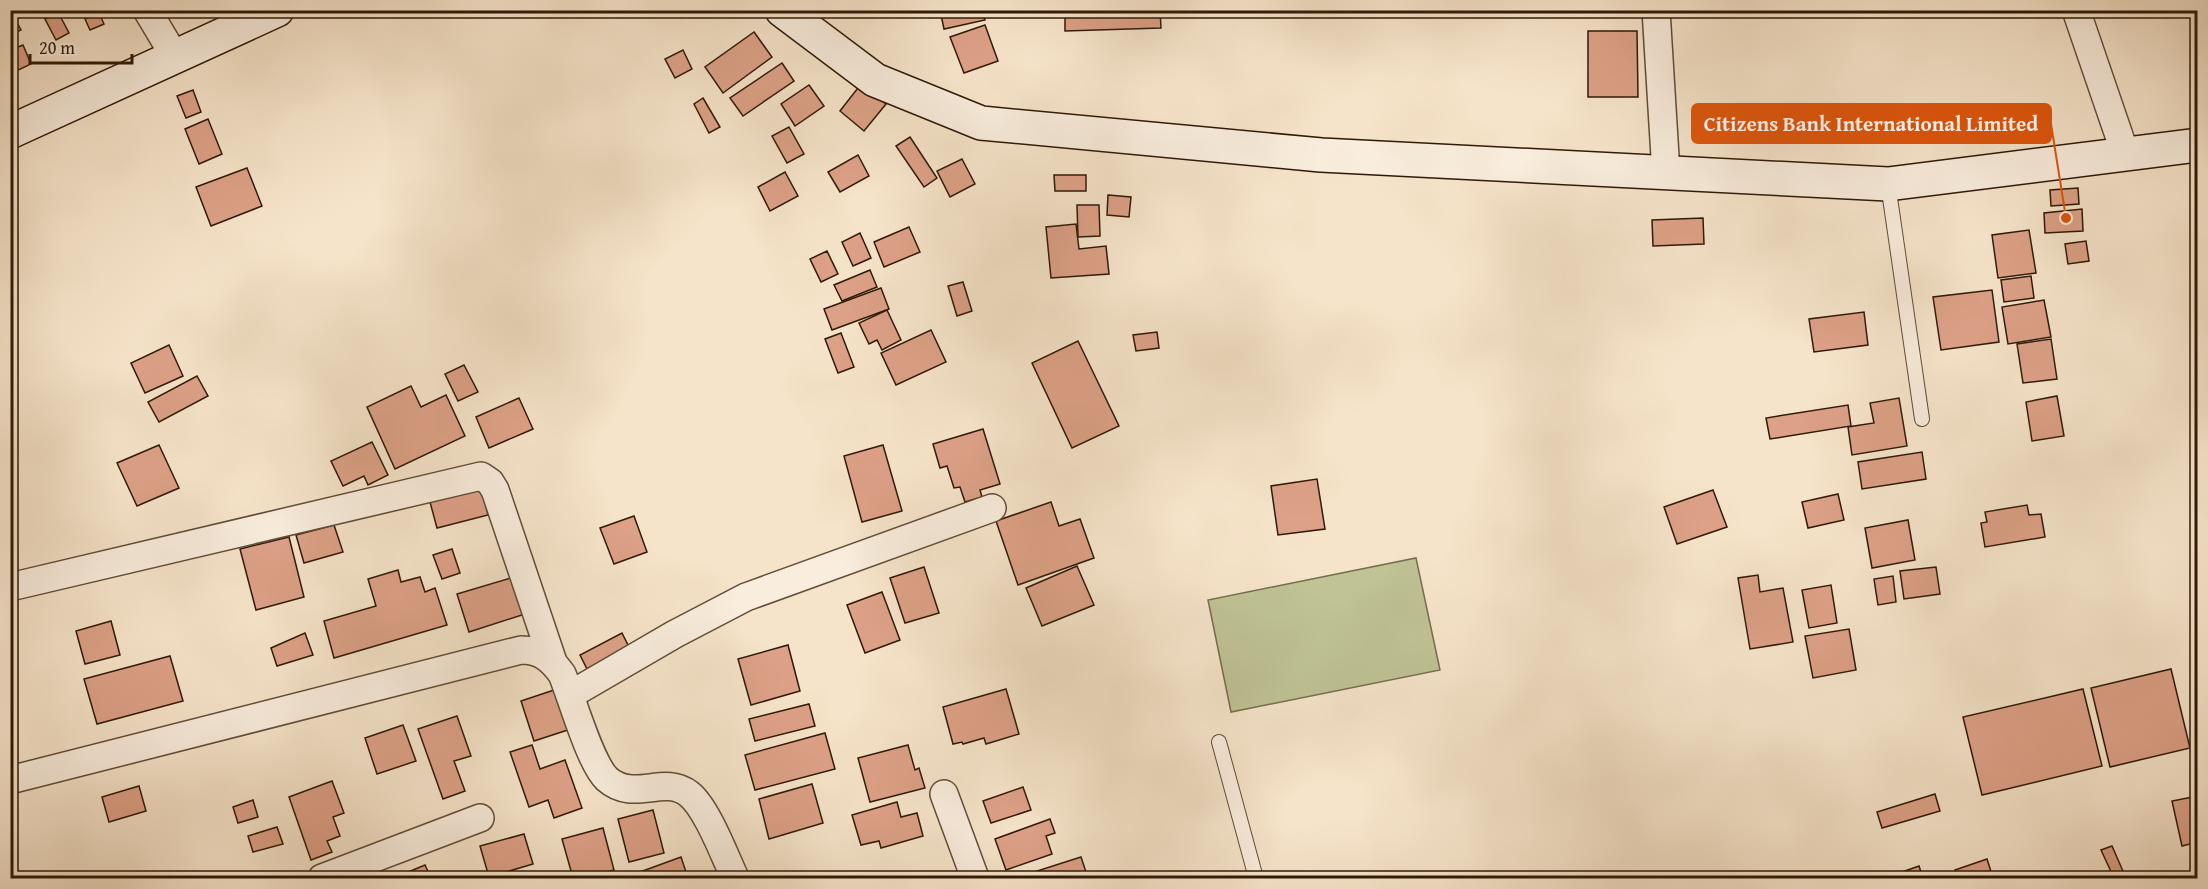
<svg xmlns="http://www.w3.org/2000/svg" width="2208" height="889" font-family="'Gentium Book Plus',serif">
<style>
.green{fill:#bfc395;stroke:#776e4e;stroke-width:1.5}
.building{fill:#dda187;stroke:#2f1906;stroke-width:1.5}
.lines{fill:none;stroke-linecap:round;stroke-linejoin:round}
.lane-casing{stroke:#614c37;stroke-width:16}
.street-casing{stroke:#614c37;stroke-width:30}
.secondary-casing{stroke:#2f1906;stroke-width:36}
.lane{stroke:#f9eddd;stroke-width:14}
.street{stroke:#f9eddd;stroke-width:27}
.secondary{stroke:#f9eddd;stroke-width:33}
.leader{fill:none;stroke:#df560c;stroke-width:2}
.callout-dot{fill:#df560c;stroke:#f9eddd;stroke-width:2}
.callout{fill:#df560c;stroke:#df560c;stroke-width:2}
.callout-label{font-size:21px;text-anchor:middle;font-weight:bold;fill:#fff}
</style>
<rect width="100%" height="100%" fill="#f6e4ca"/>
<filter id="stains"><feTurbulence type="fractalNoise" baseFrequency=".00333" numOctaves="4"/><feColorMatrix values="0 0 0 0 .2 0 0 0 0 .09 0 0 0 0 .02 0 0 0 .5 -.17"/></filter>
<radialGradient id="worn" r=".72"><stop offset=".6" stop-color="#630" stop-opacity="0"/><stop offset="1" stop-color="#630" stop-opacity=".3"/></radialGradient>
<!-- green -->
<polygon class="green" points="1416,558 1440,670 1231,712 1208,600"/>
<!-- building -->
<g class="building">
<polygon points="10,10 21,30 10,35"/>
<polygon points="940,10 983,10 985,20 944,29"/>
<polygon points="1065,10 1160,10 1161,28 1065,31"/>
<polygon points="58,12 69,33 56,40 45,19"/>
<polygon points="99,13 104,24 90,30 85,19"/>
<polygon points="985,25 998,61 964,73 950,37"/>
<polygon points="1588,31 1637,31 1638,97 1588,97"/>
<polygon points="754,32 772,57 723,93 705,67"/>
<polygon points="23,45 31,64 14,72 10,64 10,50"/>
<polygon points="683,50 692,69 675,78 665,59"/>
<polygon points="782,63 794,81 743,116 730,98"/>
<polygon points="861,84 886,104 864,131 840,111"/>
<polygon points="809,85 824,106 795,126 781,104"/>
<polygon points="193,90 201,112 186,118 177,96"/>
<polygon points="703,98 720,127 709,133 694,104"/>
<polygon points="208,119 222,154 199,164 185,129"/>
<polygon points="789,127 804,154 787,163 772,136"/>
<polygon points="910,137 937,178 924,187 896,146"/>
<polygon points="858,155 869,176 840,192 828,172"/>
<polygon points="962,159 975,184 950,197 937,171"/>
<polygon points="247,168 262,206 211,226 196,187"/>
<polygon points="785,172 798,196 770,211 758,187"/>
<polygon points="1054,175 1086,175 1086,191 1055,191"/>
<polygon points="2078,188 2079,204 2051,206 2050,190"/>
<polygon points="1108,195 1131,197 1129,217 1107,215"/>
<polygon points="1077,205 1099,205 1100,236 1078,237"/>
<polygon points="2082,209 2083,231 2045,233 2044,213"/>
<polygon points="1703,218 1704,244 1653,246 1652,220"/>
<polygon points="1076,224 1079,249 1106,246 1109,274 1051,278 1046,227"/>
<polygon points="909,227 920,252 884,267 874,242"/>
<polygon points="2029,230 2036,273 1998,278 1992,235"/>
<polygon points="860,233 871,258 853,266 842,242"/>
<polygon points="2086,241 2089,261 2068,264 2065,244"/>
<polygon points="827,251 838,274 821,282 810,259"/>
<polygon points="870,270 877,287 842,301 834,285"/>
<polygon points="2031,276 2034,298 2004,302 2001,280"/>
<polygon points="963,282 972,311 957,316 948,286"/>
<polygon points="881,288 889,309 832,330 824,309"/>
<polygon points="1992,290 1999,342 1941,350 1933,297"/>
<polygon points="2044,300 2051,337 2008,344 2002,307"/>
<polygon points="887,310 901,340 882,350 877,340 869,344 859,323"/>
<polygon points="1864,312 1868,345 1814,352 1809,319"/>
<polygon points="931,330 946,362 896,385 881,353"/>
<polygon points="1157,332 1159,348 1136,351 1133,335"/>
<polygon points="841,333 854,367 838,373 825,339"/>
<polygon points="2051,339 2057,379 2023,383 2017,344"/>
<polygon points="1078,341 1119,426 1072,448 1032,363"/>
<polygon points="169,345 183,376 145,393 131,363"/>
<polygon points="464,365 478,392 458,401 445,374"/>
<polygon points="197,376 208,396 159,422 148,402"/>
<polygon points="411,386 421,407 446,395 465,436 395,469 367,407"/>
<polygon points="2057,396 2064,436 2032,441 2026,402"/>
<polygon points="519,398 533,429 489,448 476,417"/>
<polygon points="1899,398 1907,446 1852,455 1848,427 1874,423 1870,403"/>
<polygon points="1848,405 1851,426 1770,439 1766,418"/>
<polygon points="983,429 1000,484 980,490 982,497 965,502 960,487 954,488 947,466 940,468 933,444"/>
<polygon points="372,442 388,475 368,485 364,476 343,486 331,461"/>
<polygon points="159,445 179,488 137,506 117,463"/>
<polygon points="883,445 902,511 862,522 844,456"/>
<polygon points="1922,452 1926,479 1862,489 1858,462"/>
<polygon points="1317,479 1325,529 1278,535 1271,486"/>
<polygon points="482,489 488,515 437,528 430,502"/>
<polygon points="1713,490 1727,527 1677,544 1664,507"/>
<polygon points="1838,494 1844,520 1808,528 1802,502"/>
<polygon points="1051,502 1059,526 1080,519 1094,558 1018,585 996,521"/>
<polygon points="2027,505 2029,515 2041,514 2045,537 1985,547 1981,523 1987,522 1985,512"/>
<polygon points="634,516 647,552 614,564 600,528"/>
<polygon points="1908,520 1915,560 1872,568 1865,528"/>
<polygon points="334,525 343,552 304,563 296,535"/>
<polygon points="289,537 304,597 256,610 240,549"/>
<polygon points="452,549 460,573 442,579 433,555"/>
<polygon points="1077,566 1094,605 1042,626 1026,588"/>
<polygon points="924,567 939,613 905,623 890,578"/>
<polygon points="1936,567 1940,594 1904,599 1900,571"/>
<polygon points="398,570 401,582 420,577 425,592 435,588 447,625 334,658 324,621 376,606 368,579"/>
<polygon points="1758,575 1760,592 1783,588 1793,642 1750,649 1738,578"/>
<polygon points="1893,576 1896,602 1878,605 1874,579"/>
<polygon points="514,577 525,614 469,632 457,594"/>
<polygon points="1831,585 1837,623 1809,628 1802,590"/>
<polygon points="882,592 900,640 865,653 847,605"/>
<polygon points="111,621 120,655 85,664 76,631"/>
<polygon points="1849,629 1856,670 1813,678 1805,636"/>
<polygon points="305,633 313,655 277,666 271,648"/>
<polygon points="622,633 629,647 587,669 580,655"/>
<polygon points="788,645 800,691 751,705 738,659"/>
<polygon points="170,656 183,701 97,724 84,679"/>
<polygon points="2171,669 2190,748 2110,767 2091,688"/>
<polygon points="563,687 577,727 534,741 521,701"/>
<polygon points="1006,689 1019,734 986,744 984,738 963,744 962,742 953,744 943,707"/>
<polygon points="2083,689 2102,766 1982,795 1963,717"/>
<polygon points="809,704 815,726 755,741 749,719"/>
<polygon points="457,716 471,756 454,761 465,791 443,799 418,729"/>
<polygon points="10,722 16,745 10,746"/>
<polygon points="403,725 416,761 377,774 365,738"/>
<polygon points="825,733 835,769 755,790 745,755"/>
<polygon points="532,745 540,769 565,760 582,808 554,818 548,800 529,807 510,752"/>
<polygon points="908,745 915,770 919,768 925,788 870,802 858,758"/>
<polygon points="332,781 344,813 333,817 340,836 327,841 332,852 311,860 289,797"/>
<polygon points="812,784 823,823 769,839 759,799"/>
<polygon points="139,786 146,811 109,822 102,797"/>
<polygon points="1023,787 1031,810 991,823 983,801"/>
<polygon points="1935,794 1940,811 1882,828 1877,812"/>
<polygon points="2198,796 2198,842 2182,846 2172,801"/>
<polygon points="253,800 258,817 238,823 233,807"/>
<polygon points="897,802 901,817 917,813 923,836 881,848 879,841 861,845 852,815"/>
<polygon points="653,810 664,853 629,862 618,819"/>
<polygon points="1050,819 1055,833 1046,836 1052,854 1006,870 995,839"/>
<polygon points="277,827 283,844 253,852 248,836"/>
<polygon points="603,828 614,870 583,878 573,878 562,839"/>
<polygon points="524,834 533,864 489,877 480,846"/>
<polygon points="2112,846 2126,878 2114,878 2101,850"/>
<polygon points="681,857 688,878 630,878 629,876"/>
<polygon points="1081,857 1088,878 1015,878"/>
<polygon points="1987,859 1993,878 1958,878 1955,870"/>
<polygon points="425,865 431,878 396,878 396,877"/>
<polygon points="1919,866 1923,878 1885,878"/>
<polygon points="860,875 861,878 844,878"/>
</g>
<g class="lines">
<defs>
<g id="lane">
<polyline points="1888,184 1922,419"/>
<polyline points="1219,742 1256,878"/>
</g>
<g id="street">
<polyline points="147,10 175,57"/>
<polyline points="1656,10 1666,173"/>
<polyline points="2076,10 2125,153"/>
<polyline points="10,587 481,476 490,482 495,490 553,662"/>
<polyline points="570,695 675,634 746,597 992,508"/>
<path d="M10,780L521,650C541,650 551,659 562,674C572,698 590,763 607,779C634,803 664,774 689,794C707,808 725,857 735,878"/>
<polyline points="944,794 975,878"/>
<polyline points="322,878 480,818"/>
</g>
<g id="secondary">
<polyline points="782,10 875,80 981,123 1321,155 1888,184 2198,145"/>
<polyline points="10,132 277,10"/>
</g>
</defs>
<!-- lane casing -->
<use href="#lane" class="lane-casing"/>
<!-- street casing -->
<use href="#street" class="street-casing"/>
<!-- secondary casing -->
<use href="#secondary" class="secondary-casing"/>
<!-- lane -->
<use href="#lane" class="lane"/>
<!-- street -->
<use href="#street" class="street"/>
<!-- secondary -->
<use href="#secondary" class="secondary"/>
</g>
<!-- callouts -->
<path class="leader" d="M2066 218L2051 124"/>
<circle class="callout-dot" cx="2066" cy="218" r="6"/>
<rect class="callout" x="1692" y="104" width="359" height="39" rx="6"/>
<g class="callout-label">
<text x="1871" y="131">Citizens Bank International Limited</text>
</g>
<!-- margin -->
<rect width="2208" height="889" fill="none" stroke="#f6e4ca" stroke-width="36"/>
<rect x="12" y="12" width="2184" height="865" fill="none" stroke="#2f1906" stroke-width="3"/>
<rect x="18" y="18" width="2172" height="853" fill="none" stroke="#2f1906" stroke-width="1.5"/>
<!-- scale -->
<path d="M30 54v9h102v-9" fill="none" stroke="#2f1906" stroke-width="3"/>
<text x="39" y="54" font-size="18" fill="#2f1906" stroke="#f9eddd" stroke-width="4.5" paint-order="stroke">20 m</text>
<rect width="100%" height="100%" filter="url(#stains)"/>
<rect width="100%" height="100%" fill="url(#worn)"/>
</svg>
